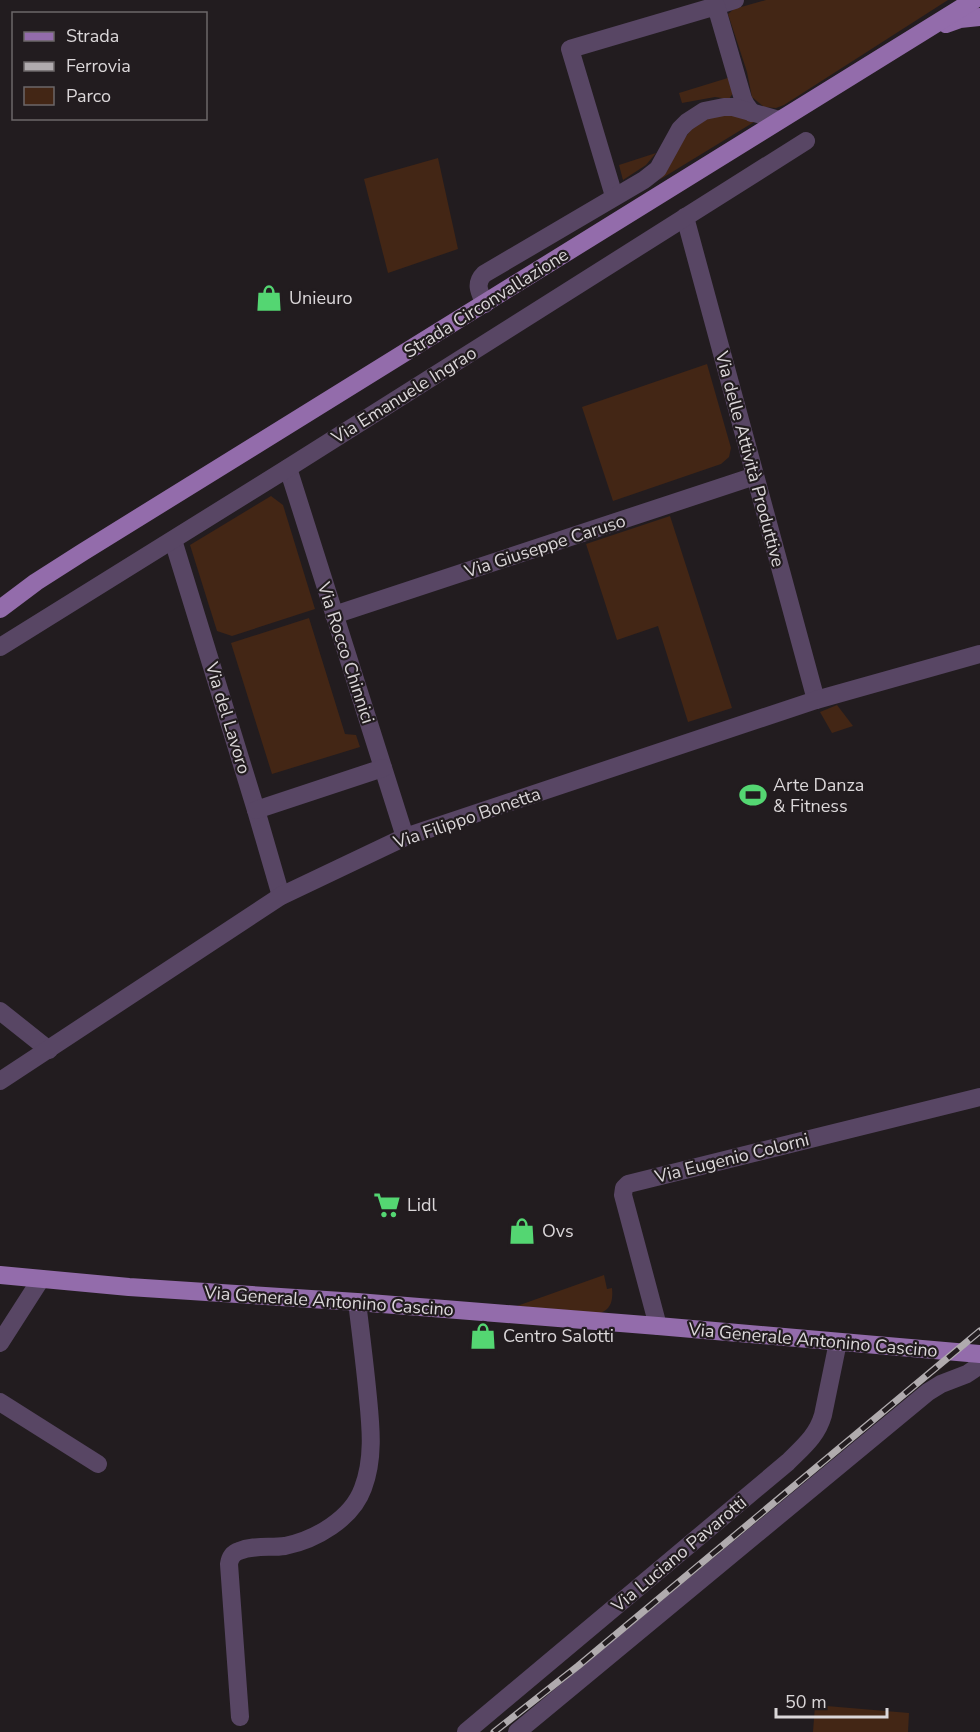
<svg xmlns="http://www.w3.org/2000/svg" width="980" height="1732" font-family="'Nunito Sans',sans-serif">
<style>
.green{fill:#432615}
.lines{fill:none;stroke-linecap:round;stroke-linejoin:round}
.minor{stroke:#584664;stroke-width:18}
.major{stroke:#936cab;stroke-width:18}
.rail-casing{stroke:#b0abae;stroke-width:7}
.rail{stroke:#221c1f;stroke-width:4.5;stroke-dasharray:14;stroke-linecap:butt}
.labels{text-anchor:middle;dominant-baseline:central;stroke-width:4.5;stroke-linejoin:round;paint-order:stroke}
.poi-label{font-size:18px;fill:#dbd7d9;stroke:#221c1f;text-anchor:start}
.street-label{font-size:18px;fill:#dbd7d9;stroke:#221c1f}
</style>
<rect width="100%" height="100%" fill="#221c1f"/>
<!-- green -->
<g class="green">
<polygon points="766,0 948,0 784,105 776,108 764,107 752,97 747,72 728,14 734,9"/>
<polygon points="731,77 733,93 729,99 715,97 682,103 679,93"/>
<polygon points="723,114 740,115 754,122 659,180 667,171 676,148 698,122"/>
<polygon points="656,153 646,165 623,180 619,165"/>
<polygon points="438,158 458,249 388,273 364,179"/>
<polygon points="707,364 731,448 729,457 721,464 613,501 582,407"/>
<polygon points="271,496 283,505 315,609 232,636 217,631 190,545"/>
<polygon points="670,516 732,708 688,722 658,626 617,640 586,544"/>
<polygon points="309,618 345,734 356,735 360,747 272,774 231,643"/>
<polygon points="837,705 853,726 832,733 820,712"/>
<path d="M604,1275L607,1289L612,1288C613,1299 612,1309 600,1313L517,1306Z"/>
<polygon points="815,1705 909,1713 908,1732 813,1732"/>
</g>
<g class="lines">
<!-- minor -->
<g class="minor">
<polyline points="716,6 735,0"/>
<polyline points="614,196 570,49 716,6 743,99 746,105 752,113"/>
<polyline points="685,217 816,700"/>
<path d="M485,304C480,293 474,284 484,274L644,180L658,169L680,129L687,122L704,111L724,107H733L779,120"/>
<polyline points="288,468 405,837"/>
<polyline points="173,540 256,810 281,896"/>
<polyline points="334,615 755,476"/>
<polyline points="0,647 288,468 806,141"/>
<polyline points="256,810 383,768"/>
<polyline points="0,1011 49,1050"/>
<polyline points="0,1081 281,896 405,837 816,700 980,654"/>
<polyline points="658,1326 623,1195 624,1188 628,1184 980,1097"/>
<polyline points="0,1343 41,1279"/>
<polyline points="0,1402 98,1464"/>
<path d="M240,1717L229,1564C230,1557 233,1553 239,1551C253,1545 270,1548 285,1546C315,1540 352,1519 363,1488C374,1459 371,1428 368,1398C365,1366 361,1334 357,1302"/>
<path d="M466,1732L788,1462C803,1447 817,1436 823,1415L838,1342"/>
<polyline points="517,1732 928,1392 941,1384 967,1374 977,1367 980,1356"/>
</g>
<!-- major -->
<g class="major">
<polyline points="946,24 960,19 980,17"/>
<polyline points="0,609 36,582 83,552 974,0"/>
<polyline points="0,1275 129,1287 357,1302 658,1326 980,1354"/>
</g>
<defs>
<polyline id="rail" points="494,1732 578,1666 980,1331"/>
</defs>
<!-- rail casing -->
<use href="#rail" class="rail-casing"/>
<!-- rail -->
<use href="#rail" class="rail"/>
</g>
<!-- icons -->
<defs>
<symbol id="shop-bare" viewBox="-9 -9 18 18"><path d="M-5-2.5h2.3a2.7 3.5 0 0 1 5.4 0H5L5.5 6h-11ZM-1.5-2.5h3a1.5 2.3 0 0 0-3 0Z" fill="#54d672" stroke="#221c1f" stroke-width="2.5" paint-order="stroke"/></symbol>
<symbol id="stadium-bare" viewBox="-9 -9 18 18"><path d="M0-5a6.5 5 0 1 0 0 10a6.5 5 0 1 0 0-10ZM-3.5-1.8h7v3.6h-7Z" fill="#54d672" stroke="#221c1f" stroke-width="2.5" paint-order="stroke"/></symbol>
<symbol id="supermarket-bare" viewBox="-9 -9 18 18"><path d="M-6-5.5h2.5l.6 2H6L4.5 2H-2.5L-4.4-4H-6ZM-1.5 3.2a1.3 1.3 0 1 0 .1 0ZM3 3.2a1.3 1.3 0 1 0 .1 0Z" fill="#54d672" stroke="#221c1f" stroke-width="2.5" paint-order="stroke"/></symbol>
</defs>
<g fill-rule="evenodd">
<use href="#shop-bare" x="250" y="279" width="38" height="38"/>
<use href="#stadium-bare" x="734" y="776" width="38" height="38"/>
<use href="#supermarket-bare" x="368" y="1186" width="38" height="38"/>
<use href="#shop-bare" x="503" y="1212" width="38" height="38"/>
<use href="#shop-bare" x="464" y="1317" width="38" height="38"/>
</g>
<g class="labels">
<!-- poi labels -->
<g class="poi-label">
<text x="289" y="298">Unieuro</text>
<text x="773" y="785">Arte Danza<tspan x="773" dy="21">&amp; Fitness</tspan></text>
<text x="407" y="1205">Lidl</text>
<text x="542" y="1231">Ovs</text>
<text x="503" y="1336">Centro Salotti</text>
</g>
<!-- street labels -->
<g class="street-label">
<text transform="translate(486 303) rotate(-32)">Strada Circonvallazione</text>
<text transform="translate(404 395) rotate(-32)">Via Emanuele Ingrao</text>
<text transform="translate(750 459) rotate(75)">Via delle Attività Produttive</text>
<text transform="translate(545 546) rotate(-18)">Via Giuseppe Caruso</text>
<text transform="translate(346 653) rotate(72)">Via Rocco Chinnici</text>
<text transform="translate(228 718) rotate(73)">Via del Lavoro</text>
<text transform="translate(467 818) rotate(-19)">Via Filippo Bonetta</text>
<text transform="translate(732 1158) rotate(-14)">Via Eugenio Colorni</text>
<text transform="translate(329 1301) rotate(4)">Via Generale Antonino Cascino</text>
<text transform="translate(813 1340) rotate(5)">Via Generale Antonino Cascino</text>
<text transform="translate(679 1554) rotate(-40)">Via Luciano Pavarotti</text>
</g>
</g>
<!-- legend -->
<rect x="12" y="12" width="195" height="108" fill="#221c1f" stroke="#6c6769" stroke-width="1.5"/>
<rect x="24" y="32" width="30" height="9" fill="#936cab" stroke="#6c6769" stroke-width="1.5"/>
<text x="66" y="42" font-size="18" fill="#dbd7d9">Strada</text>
<rect x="24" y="62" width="30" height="9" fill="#b0abae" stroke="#6c6769" stroke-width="1.5"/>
<text x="66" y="72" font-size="18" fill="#dbd7d9">Ferrovia</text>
<rect x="24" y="87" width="30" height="18" fill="#432615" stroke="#6c6769" stroke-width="1.5"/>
<text x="66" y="102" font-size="18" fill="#dbd7d9">Parco</text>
<!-- scale -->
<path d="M776 1708v9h111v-9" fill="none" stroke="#dbd7d9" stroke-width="3"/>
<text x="785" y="1708" font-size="18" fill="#dbd7d9" stroke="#221c1f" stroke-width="4.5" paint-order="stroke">50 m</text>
</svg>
